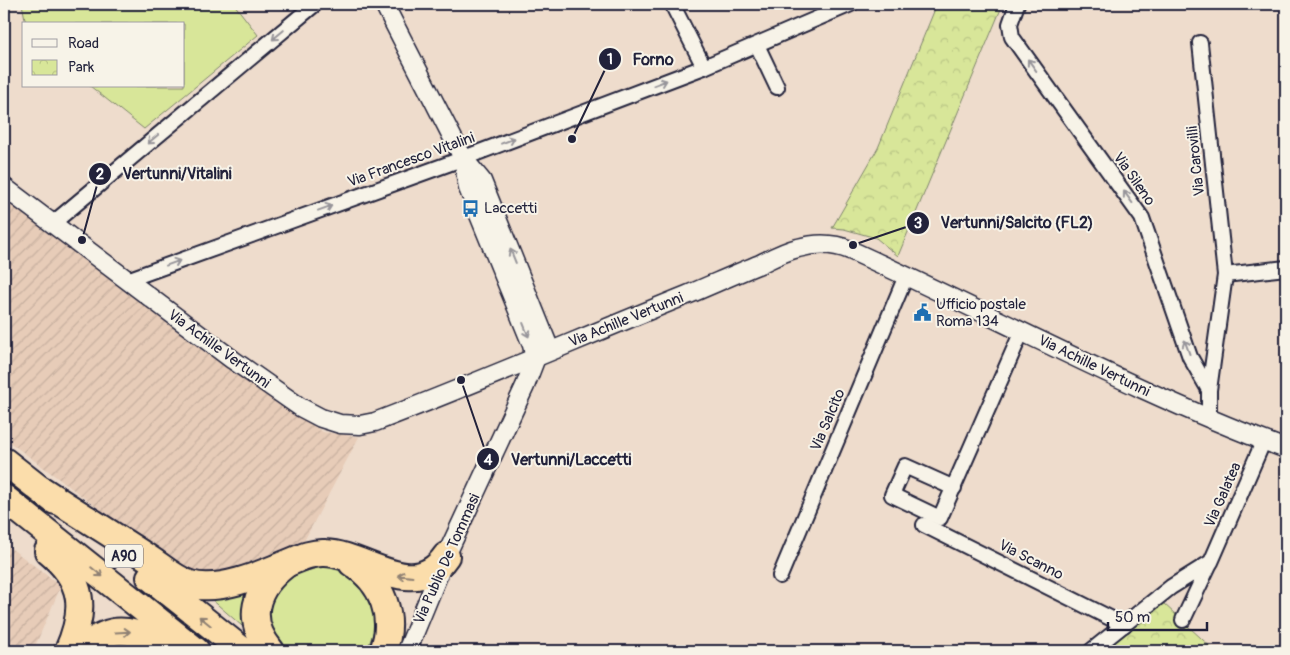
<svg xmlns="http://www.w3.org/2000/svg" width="1290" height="655" font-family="Pangolin,sans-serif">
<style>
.industrial{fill:url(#industrial-furrows)}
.grass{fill:#d8e699;stroke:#7d846a}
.park{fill:url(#park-crowns);stroke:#7d846a}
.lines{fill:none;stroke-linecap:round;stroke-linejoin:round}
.minor-casing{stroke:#22223b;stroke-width:18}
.tertiary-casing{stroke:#22223b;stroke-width:21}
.motorway-casing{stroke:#22223b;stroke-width:30}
.minor{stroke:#f7f3e8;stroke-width:14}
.tertiary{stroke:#f7f3e8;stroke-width:18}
.motorway{stroke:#fbddab;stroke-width:26}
.oneway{stroke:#97959a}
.oneway2{stroke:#8e8073}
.labels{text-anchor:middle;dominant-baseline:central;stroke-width:4;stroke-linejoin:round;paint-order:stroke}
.shield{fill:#f7f3e8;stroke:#62616f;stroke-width:1}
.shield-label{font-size:14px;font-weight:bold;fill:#22223b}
.street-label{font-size:15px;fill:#22223b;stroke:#f7f3e8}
.poi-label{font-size:15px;fill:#22223b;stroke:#f7f3e8;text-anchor:start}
.leader{fill:none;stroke:#22223b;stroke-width:2}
.callout-dot{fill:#22223b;stroke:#f7f3e8;stroke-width:2}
.mark-label{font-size:15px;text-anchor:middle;font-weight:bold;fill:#fff}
.callout-label{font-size:16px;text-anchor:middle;font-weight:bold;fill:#22223b;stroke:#f7f3e8;stroke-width:4;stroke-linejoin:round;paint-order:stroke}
</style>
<defs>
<pattern id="industrial-furrows" width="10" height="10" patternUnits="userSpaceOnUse" patternTransform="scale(1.25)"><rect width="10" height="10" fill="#e7ccb8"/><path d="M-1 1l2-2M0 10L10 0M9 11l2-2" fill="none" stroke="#c6af9f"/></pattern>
<pattern id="park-crowns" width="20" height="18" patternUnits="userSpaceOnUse" patternTransform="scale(1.25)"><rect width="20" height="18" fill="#d8e699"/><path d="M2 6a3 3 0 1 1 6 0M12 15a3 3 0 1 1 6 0" fill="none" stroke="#b9c585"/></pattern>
</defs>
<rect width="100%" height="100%" fill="#eedccc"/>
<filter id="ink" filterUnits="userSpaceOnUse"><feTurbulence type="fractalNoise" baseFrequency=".02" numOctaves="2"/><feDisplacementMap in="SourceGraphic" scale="10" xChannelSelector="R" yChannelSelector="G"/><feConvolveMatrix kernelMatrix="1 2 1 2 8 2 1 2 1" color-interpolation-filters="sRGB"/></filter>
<g filter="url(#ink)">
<!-- industrial -->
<g class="industrial">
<polygon points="4,200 213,358 323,432 359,437 303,543 220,578 185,573 4,438"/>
<polygon points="4,543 61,586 33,651 4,651"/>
</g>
<!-- grass -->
<g class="grass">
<polygon points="22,4 234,4 258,35 144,129 90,86 184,86 184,24 26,24"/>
<polygon points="298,565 336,566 359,581 373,608 374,630 367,651 279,651 266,630 268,600"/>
<polygon points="253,587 250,633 210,598 235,596"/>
</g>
<!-- park -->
<g class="park">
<polygon points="937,4 1003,4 898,256 876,238 844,229 832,228 878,148"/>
<polygon points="1163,603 1215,651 1112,651 1108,647"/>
</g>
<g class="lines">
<defs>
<g id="minor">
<polyline points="672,4 704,67"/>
<polyline points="1017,4 1010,24 1012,37 1142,218 1190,357 1209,390"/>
<polyline points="1200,43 1225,275 1209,390 1209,419"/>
<polyline points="757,45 777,87"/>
<polyline points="52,224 315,4"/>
<polyline points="1225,275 1286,268"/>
<polyline points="127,280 448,164 704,67 851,4"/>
<polyline points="954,488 905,466 892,495 940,518 1022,331"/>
<polyline points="924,525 1124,625"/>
<polyline points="780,576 906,276"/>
<polyline points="1183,620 1210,563"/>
<polyline points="1091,651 1171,587 1211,562 1264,440"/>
</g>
<g id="tertiary">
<polyline points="384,4 463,158 482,181 550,350"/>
<path d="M4,187L233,360L300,407L321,418L340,424L360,425L375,422C480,382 583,337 687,295C711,285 735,274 760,264C772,258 785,251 798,248C816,243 833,243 850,250C996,316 1136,393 1286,449"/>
<polyline points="407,651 446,556 525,386 535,360 532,345 468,188 463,158"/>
</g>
<g id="motorway">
<polyline points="4,461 55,501"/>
<path d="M42,490C77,513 113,535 148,558C161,566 174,579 190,584C218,593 262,574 288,563C300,558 312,552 325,553C366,554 414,603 446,556"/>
<polyline points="4,498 196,651"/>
<path d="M48,551C85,581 86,610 68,651"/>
<path d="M352,563C383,583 396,617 383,651"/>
<polyline points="150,577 243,651"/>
<path d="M80,651C108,627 123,627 156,640C165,644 174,647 182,651"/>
<path d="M271,651C245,620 254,589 285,565"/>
</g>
</defs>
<!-- minor casing -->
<use href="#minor" class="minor-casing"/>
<!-- tertiary casing -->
<use href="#tertiary" class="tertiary-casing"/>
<!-- motorway casing -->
<use href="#motorway" class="motorway-casing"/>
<!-- minor -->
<use href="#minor" class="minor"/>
<!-- tertiary -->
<use href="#tertiary" class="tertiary"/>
<!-- motorway -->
<use href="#motorway" class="motorway"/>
</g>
<!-- one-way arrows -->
<defs><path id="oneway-shaft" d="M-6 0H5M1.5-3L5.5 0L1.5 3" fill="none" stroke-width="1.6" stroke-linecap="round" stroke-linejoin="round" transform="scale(1.25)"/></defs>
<g class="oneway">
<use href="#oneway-shaft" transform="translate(278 35) rotate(140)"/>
<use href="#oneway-shaft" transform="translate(1032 65) rotate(-126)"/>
<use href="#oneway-shaft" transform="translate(660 83) rotate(-21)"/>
<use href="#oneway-shaft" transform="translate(153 139) rotate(140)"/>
<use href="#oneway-shaft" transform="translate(508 141) rotate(-21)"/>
<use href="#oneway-shaft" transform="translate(1128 197) rotate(-126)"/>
<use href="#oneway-shaft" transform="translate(325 208) rotate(-20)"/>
<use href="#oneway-shaft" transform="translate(513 256) rotate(-112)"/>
<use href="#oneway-shaft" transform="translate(173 263) rotate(-20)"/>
<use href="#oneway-shaft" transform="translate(526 330) rotate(68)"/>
<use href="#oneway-shaft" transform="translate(1187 347) rotate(-110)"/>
</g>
<g class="oneway2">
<use href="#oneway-shaft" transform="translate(97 572) rotate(39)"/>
<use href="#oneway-shaft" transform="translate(405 576) rotate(-173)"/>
<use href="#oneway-shaft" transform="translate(205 621) rotate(-141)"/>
<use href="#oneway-shaft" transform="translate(123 632) rotate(-3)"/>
</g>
</g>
<!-- icons -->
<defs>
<symbol id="bus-bare" viewBox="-9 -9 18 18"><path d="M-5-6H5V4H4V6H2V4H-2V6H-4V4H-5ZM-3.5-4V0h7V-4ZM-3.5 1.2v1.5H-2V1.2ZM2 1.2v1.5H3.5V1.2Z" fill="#1f6fb2" stroke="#f7f3e8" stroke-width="2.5" paint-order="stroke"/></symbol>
<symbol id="civic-bare" viewBox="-9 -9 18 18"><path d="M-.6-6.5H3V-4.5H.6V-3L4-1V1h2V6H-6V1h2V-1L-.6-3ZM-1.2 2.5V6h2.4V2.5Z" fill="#1f6fb2" stroke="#f7f3e8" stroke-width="2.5" paint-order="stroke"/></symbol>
</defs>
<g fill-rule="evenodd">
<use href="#bus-bare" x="458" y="196" width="25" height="25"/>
<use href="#civic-bare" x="910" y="300" width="25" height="25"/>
</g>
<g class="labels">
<!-- shield labels -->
<rect class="shield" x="105" y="544.5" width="38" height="23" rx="4"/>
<g class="shield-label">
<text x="124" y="556">A90</text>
</g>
<!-- street labels -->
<g class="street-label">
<text transform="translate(411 160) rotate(-20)">Via Francesco Vitalini</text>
<text transform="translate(1196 161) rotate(-96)">Via Carovilli</text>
<text transform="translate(1134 179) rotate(55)">Via Sileno</text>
<text transform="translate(626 320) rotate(-22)">Via Achille Vertunni</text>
<text transform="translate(219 349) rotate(36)">Via Achille Vertunni</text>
<text transform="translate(1094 366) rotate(26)">Via Achille Vertunni</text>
<text transform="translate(828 420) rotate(-67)">Via Salcito</text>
<text transform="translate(1223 495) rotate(-66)">Via Galatea</text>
<text transform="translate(447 559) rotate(-66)">Via Publio De Tommasi</text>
<text transform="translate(1031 560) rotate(27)">Via Scanno</text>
</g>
<!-- poi labels -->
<g class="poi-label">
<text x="484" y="208">Laccetti</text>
<text x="936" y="304">Ufficio postale<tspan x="936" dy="17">Roma 134</tspan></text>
</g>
</g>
<!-- callouts -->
<path class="leader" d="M572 139L610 59M82 240L100 174M853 245L918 223M461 380L488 459"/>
<g class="callout-dot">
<circle cx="572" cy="139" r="5"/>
<circle cx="82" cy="240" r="5"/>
<circle cx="853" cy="245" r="5"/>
<circle cx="461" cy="380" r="5"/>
<circle cx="610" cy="59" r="12"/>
<circle cx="100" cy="174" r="12"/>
<circle cx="918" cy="223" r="12"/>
<circle cx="488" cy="459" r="12"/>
</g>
<g class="mark-label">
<text x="610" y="64">1</text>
<text x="100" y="179">2</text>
<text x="918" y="228">3</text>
<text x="488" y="465">4</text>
</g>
<g class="callout-label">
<text x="653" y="65">Forno</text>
<text x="177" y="179">Vertunni/Vitalini</text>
<text x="1017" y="228">Vertunni/Salcito (FL2)</text>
<text x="571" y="465">Vertunni/Laccetti</text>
</g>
<!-- margin -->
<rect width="1290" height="655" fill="none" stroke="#f7f3e8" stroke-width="20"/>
<rect x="10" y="10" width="1270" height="635" fill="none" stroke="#22223b" stroke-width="2" filter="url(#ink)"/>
<!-- legend -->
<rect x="22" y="22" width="162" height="65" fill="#f7f3e8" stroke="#a29fa3"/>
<rect x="32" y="39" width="25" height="8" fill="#f7f3e8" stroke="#a29fa3"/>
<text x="68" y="48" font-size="15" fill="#22223b">Road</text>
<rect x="32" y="60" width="25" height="15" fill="url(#park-crowns)" stroke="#a29fa3"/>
<text x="68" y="72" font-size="15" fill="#22223b">Park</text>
<!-- scale -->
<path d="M1108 622v8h99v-8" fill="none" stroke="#22223b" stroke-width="2.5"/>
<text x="1115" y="622" font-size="15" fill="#22223b" stroke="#f7f3e8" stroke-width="4" paint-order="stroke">50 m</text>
</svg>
